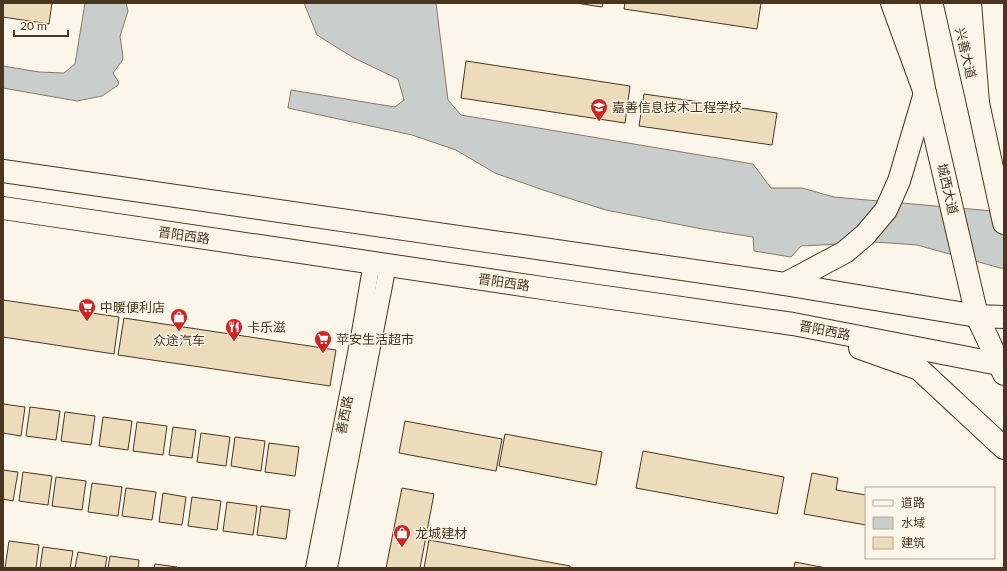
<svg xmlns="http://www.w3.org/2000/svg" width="1007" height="571" font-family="Lato,'Noto Sans SC',sans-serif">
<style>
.water{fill:#c9cecd;stroke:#887966}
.building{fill:#ecdcbc;stroke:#4a3520}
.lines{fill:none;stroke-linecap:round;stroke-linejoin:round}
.minor-casing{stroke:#4a3520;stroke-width:18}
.secondary-casing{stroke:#4a3520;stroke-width:24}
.primary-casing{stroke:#4a3520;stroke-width:24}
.trunk-casing{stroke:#4a3520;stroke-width:24}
.minor{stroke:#fbf6e9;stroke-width:16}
.secondary{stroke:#fbf6e9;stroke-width:22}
.primary{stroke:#fbf6e9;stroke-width:22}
.trunk{stroke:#fbf6e9;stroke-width:22}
.labels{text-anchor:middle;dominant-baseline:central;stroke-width:3;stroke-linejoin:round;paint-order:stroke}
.street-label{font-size:13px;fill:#4a3520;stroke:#fbf6e9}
.poi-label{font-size:13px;fill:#4a3520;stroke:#fbf6e9;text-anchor:start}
</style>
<rect width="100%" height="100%" fill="#fbf6e9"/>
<!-- water -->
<g class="water">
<polygon points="85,3 126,3 128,11 120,36 123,57 122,61 113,73 119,83 117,86 102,96 77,101 3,88 3,66 39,72 64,73 75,64"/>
<polygon points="304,3 436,3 448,100 461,115 753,164 771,188 802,188 834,197 856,199 1004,212 1004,269 917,245 876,242 801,246 791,257 754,251 753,237 702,229 606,210 543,190 495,173 456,150 412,135 288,108 291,90 395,107 404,100 398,79 354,58 317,35"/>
</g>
<!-- building -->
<g class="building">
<polygon points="3,3 52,3 49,24 3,17"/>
<polygon points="576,3 603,3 602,7"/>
<polygon points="625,3 761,3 757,29 624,9"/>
<polygon points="466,61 630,86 625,123 461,98"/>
<polygon points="644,94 777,113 772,145 639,126"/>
<polygon points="3,300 119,317 114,354 3,337"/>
<polygon points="124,318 336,350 330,386 118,355"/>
<polygon points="3,404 25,407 21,436 3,433"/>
<polygon points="30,407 60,411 56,440 26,436"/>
<polygon points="65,412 95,416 91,445 61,441"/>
<polygon points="103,417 132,421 128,450 99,446"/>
<polygon points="405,421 502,439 496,471 399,453"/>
<polygon points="137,422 167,426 163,455 133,451"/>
<polygon points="173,427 196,430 192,458 169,455"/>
<polygon points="201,433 230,437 226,466 197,462"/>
<polygon points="505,434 602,452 596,485 499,466"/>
<polygon points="235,437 265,441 261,471 231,466"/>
<polygon points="269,443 299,447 295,476 265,472"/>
<polygon points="643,451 784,477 777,514 636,488"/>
<polygon points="3,470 18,472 13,501 3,499"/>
<polygon points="23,472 52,476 48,505 19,501"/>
<polygon points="812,473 838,478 836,490 866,495 866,525 804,514"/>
<polygon points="56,477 86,481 82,510 52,506"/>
<polygon points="92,483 122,487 118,516 88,512"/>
<polygon points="126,488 156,492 152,520 122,516"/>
<polygon points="402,488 434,494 420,568 386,568"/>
<polygon points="163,493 186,497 182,525 159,522"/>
<polygon points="192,497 221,501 217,530 188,526"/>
<polygon points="227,502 257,506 253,535 223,531"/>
<polygon points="261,506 290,510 286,539 257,535"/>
<polygon points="429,540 570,566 570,568 424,568"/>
<polygon points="9,541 39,545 36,568 5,568"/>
<polygon points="43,547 73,551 70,568 40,568"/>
<polygon points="78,552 107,557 105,568 75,568"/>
<polygon points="110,556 139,560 138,568 108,568"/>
<polygon points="795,562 826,568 794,568"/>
<polygon points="155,564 177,567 177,568 154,568"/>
</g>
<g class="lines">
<defs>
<g id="minor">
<polyline points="314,568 359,338 372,262"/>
<polyline points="329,568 388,265"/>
</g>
<g id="secondary">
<polyline points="3,171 785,284 977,316 1004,317"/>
<polyline points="3,208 556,290 793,324 1004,365"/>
<polyline points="785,284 845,252 865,235 886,210 899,181 925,93"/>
<polyline points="860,348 919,369 1004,448"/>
</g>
<g id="primary">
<polyline points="892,3 925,93 977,316 1004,374"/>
<polyline points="970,3 978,103 1004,223"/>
</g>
<g id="trunk">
<polyline points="908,3 924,88"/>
<polyline points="955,3 978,103"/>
</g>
</defs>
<!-- minor casing -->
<use href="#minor" class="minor-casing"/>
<!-- secondary casing -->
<use href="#secondary" class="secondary-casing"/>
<!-- primary casing -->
<use href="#primary" class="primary-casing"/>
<!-- trunk casing -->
<use href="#trunk" class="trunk-casing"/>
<!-- minor -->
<use href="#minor" class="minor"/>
<!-- secondary -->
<use href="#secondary" class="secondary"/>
<!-- primary -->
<use href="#primary" class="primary"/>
<!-- trunk -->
<use href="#trunk" class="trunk"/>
</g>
<!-- icons -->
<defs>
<symbol id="school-pin" viewBox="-11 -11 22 30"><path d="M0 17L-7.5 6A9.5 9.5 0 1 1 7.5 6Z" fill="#c62828" stroke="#fbf6e9"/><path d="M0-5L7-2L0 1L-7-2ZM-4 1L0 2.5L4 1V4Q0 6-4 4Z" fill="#fff"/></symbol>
<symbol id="supermarket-pin" viewBox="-11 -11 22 30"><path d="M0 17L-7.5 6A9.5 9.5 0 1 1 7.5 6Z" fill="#c62828" stroke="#fbf6e9"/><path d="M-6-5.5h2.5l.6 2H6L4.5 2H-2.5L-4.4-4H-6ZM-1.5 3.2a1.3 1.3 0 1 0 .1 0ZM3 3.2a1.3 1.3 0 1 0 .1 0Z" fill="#fff"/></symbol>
<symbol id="shop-pin" viewBox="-11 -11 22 30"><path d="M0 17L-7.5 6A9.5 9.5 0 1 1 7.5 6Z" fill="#c62828" stroke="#fbf6e9"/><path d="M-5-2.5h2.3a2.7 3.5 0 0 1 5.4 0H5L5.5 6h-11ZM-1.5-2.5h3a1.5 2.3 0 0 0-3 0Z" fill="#fff"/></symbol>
<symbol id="restaurant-pin" viewBox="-11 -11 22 30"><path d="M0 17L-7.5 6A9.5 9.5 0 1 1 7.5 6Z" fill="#c62828" stroke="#fbf6e9"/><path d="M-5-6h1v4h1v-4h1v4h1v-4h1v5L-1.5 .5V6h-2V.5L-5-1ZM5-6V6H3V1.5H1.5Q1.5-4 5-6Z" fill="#fff"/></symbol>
</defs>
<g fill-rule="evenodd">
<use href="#school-pin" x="589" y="97" width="20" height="27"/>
<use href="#supermarket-pin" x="77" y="297" width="20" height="27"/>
<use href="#shop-pin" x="169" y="307" width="20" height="27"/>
<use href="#restaurant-pin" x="224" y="317" width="20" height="27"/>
<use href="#supermarket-pin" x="313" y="329" width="20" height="27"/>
<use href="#shop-pin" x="392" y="523" width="20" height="27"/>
</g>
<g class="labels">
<!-- street labels -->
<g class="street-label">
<text transform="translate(966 53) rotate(77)">兴善大道</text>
<text transform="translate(948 189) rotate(77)">城西大道</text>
<text transform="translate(184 235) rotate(8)">晋阳西路</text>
<text transform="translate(504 282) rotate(8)">晋阳西路</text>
<text transform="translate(825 330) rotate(11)">晋阳西路</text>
<text transform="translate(344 415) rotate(-79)">善西路</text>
</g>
<!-- poi labels -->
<g class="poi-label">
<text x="612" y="107">嘉善信息技术工程学校</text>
<text x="100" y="307">中暖便利店</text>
<text x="247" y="327">卡乐滋</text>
<text x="336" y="339">苹安生活超市</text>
<text x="179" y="340" text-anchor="middle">众途汽车</text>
<text x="415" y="533">龙城建材</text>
</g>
</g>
<!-- border -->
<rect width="1007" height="571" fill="none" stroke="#4a3520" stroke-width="8"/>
<!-- legend -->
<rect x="865" y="487" width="130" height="72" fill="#fbf6e9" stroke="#b4a999"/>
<rect x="873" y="500" width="20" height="6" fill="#fbf6e9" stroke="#b4a999"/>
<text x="901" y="507" font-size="12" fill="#4a3520">道路</text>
<rect x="873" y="517" width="20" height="12" fill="#c9cecd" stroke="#b4a999"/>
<text x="901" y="527" font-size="12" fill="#4a3520">水域</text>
<rect x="873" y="537" width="20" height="12" fill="#ecdcbc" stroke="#b4a999"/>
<text x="901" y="547" font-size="12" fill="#4a3520">建筑</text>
<!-- scale -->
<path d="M14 30v6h54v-6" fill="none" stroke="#4a3520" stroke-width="2"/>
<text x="20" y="30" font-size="12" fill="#4a3520" stroke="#fbf6e9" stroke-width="3" paint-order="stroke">20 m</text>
</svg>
